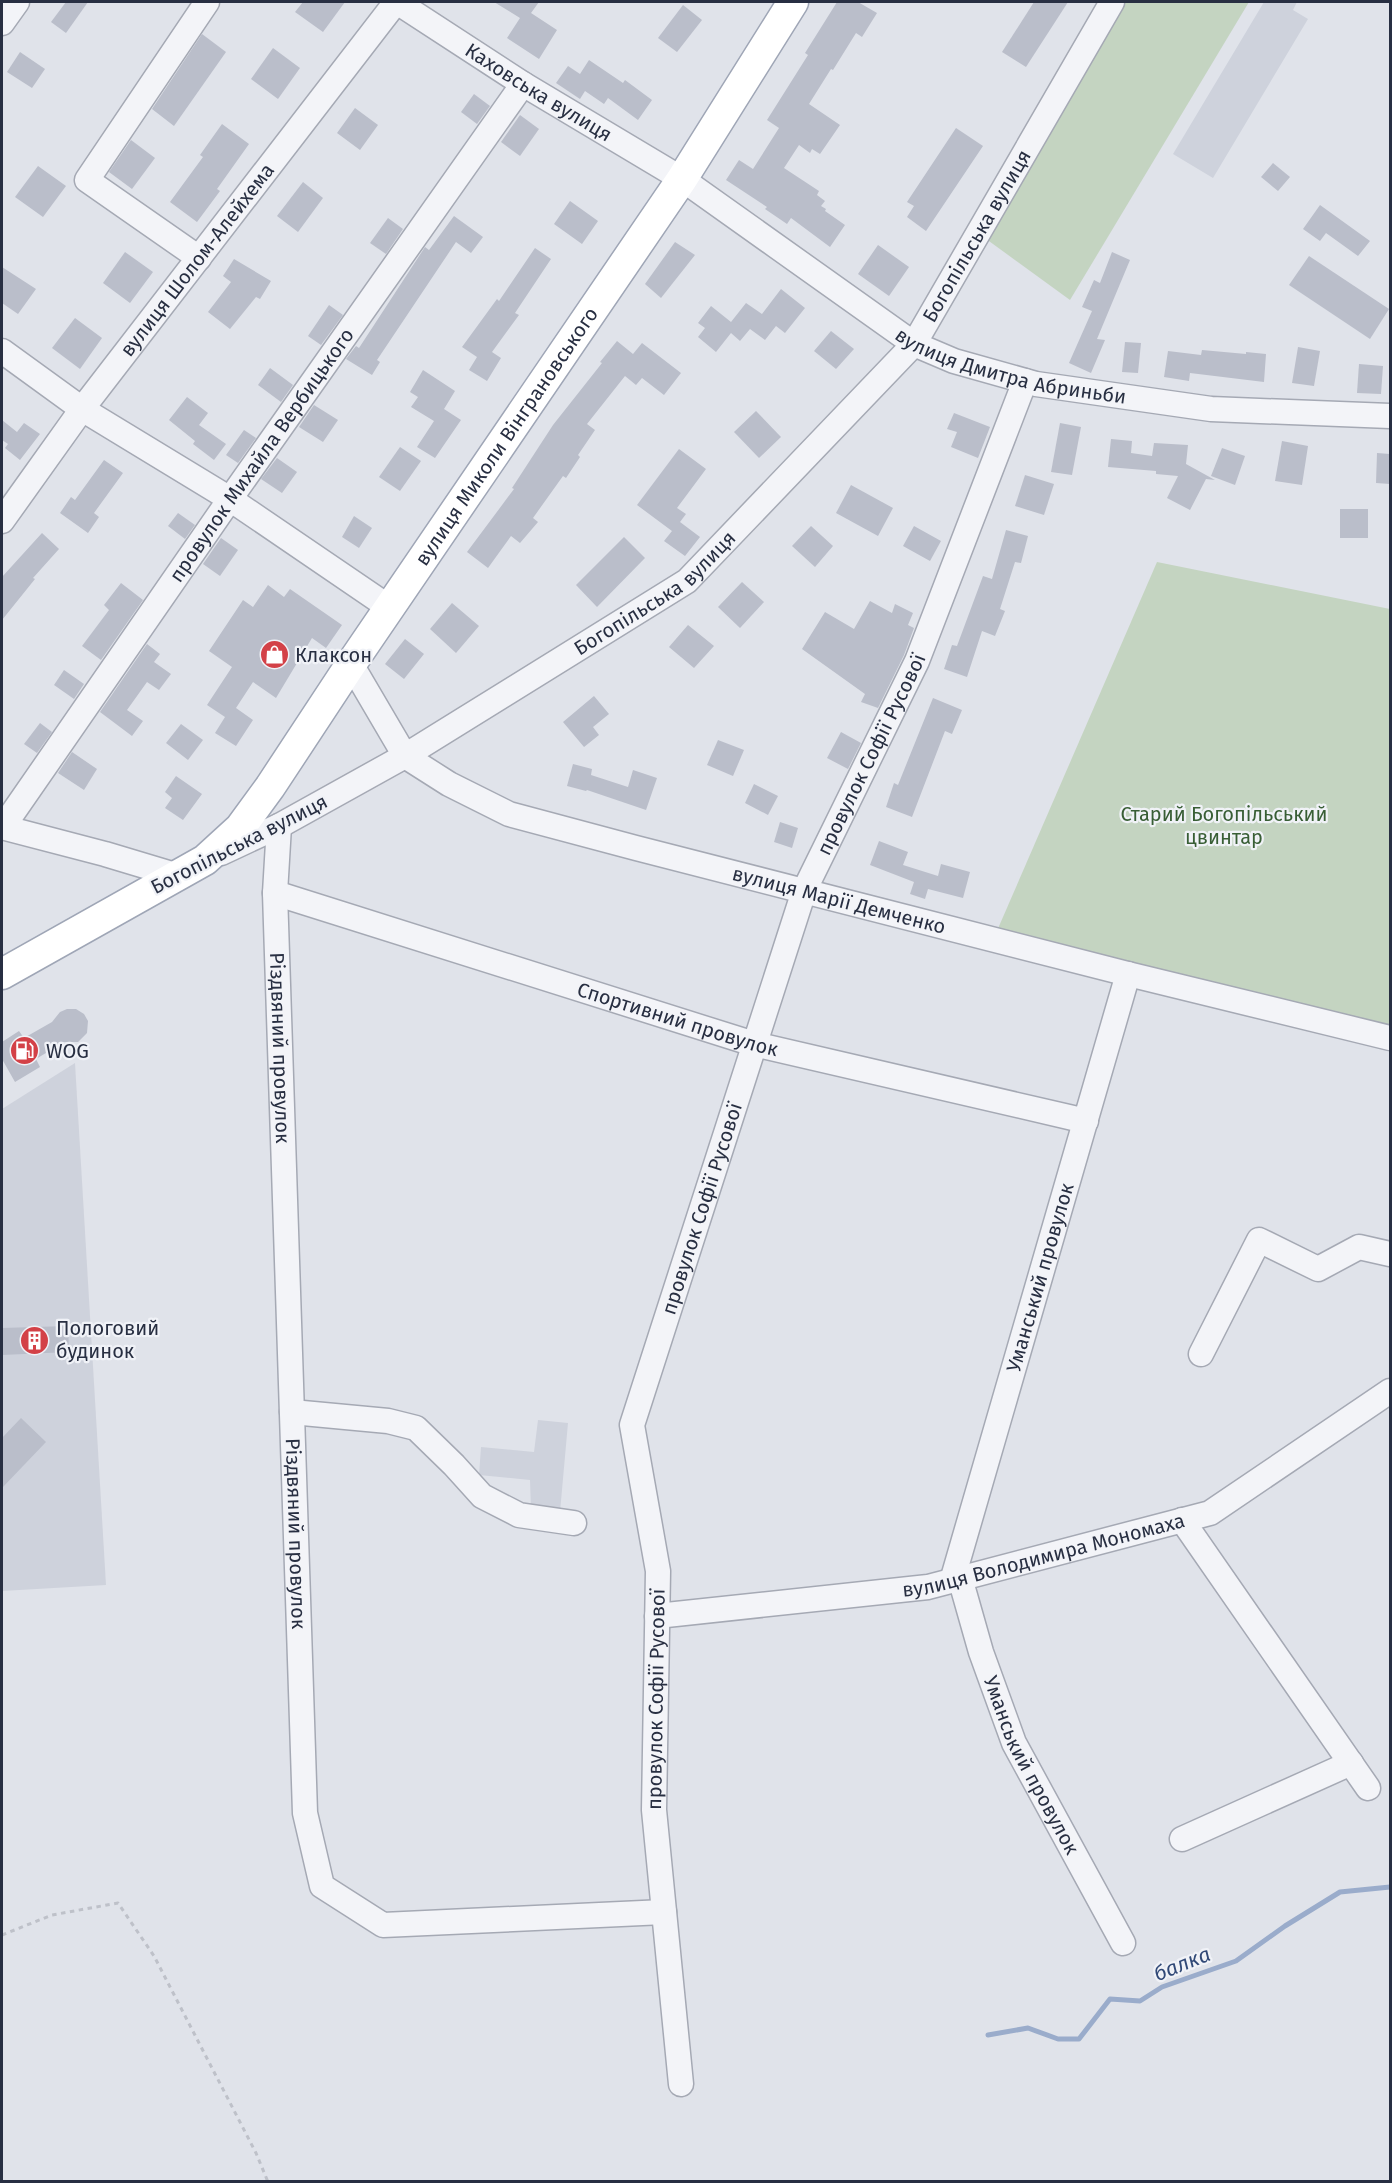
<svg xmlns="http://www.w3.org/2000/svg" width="1392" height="2183" font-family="'Fira Sans',sans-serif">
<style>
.built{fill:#ced2dc}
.green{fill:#c4d4c1}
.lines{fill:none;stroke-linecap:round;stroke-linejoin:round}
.stream{stroke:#9aaccb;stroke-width:5}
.building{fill:#babeca}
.minor-casing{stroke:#a5a9b4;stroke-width:27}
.major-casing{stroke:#9fa6b6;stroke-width:33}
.path{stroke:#bec1c9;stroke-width:3;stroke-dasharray:4.5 4.5;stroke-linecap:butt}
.minor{stroke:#f3f4f8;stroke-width:24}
.major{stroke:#fff;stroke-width:30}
.labels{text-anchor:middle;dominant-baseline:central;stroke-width:4.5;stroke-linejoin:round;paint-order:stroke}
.street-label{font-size:20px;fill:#282f42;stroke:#f0f2f7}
.poi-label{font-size:20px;fill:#282f42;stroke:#f0f2f7;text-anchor:start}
.park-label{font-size:20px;fill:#385e35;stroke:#f0f2f7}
.water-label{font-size:21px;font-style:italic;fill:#314977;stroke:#f0f2f7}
</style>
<rect width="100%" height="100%" fill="#e0e3ea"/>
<!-- built -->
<g class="built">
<polygon points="1264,2 1297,2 1293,10 1308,19 1213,178 1173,154"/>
<polygon points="75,1063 106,1585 2,1591 2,1109"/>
<polygon points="538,1420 568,1423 560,1512 531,1510 530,1480 479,1475 481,1447 534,1452"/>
</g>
<!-- green -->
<g class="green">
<polygon points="1116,2 1249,2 1070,300 982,236"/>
<polygon points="1157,562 1390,609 1390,1038 993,940"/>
</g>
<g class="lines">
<!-- stream -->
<polyline class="stream" points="988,2035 1028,2028 1058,2039 1079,2039 1110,1999 1140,2001 1162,1987 1236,1961 1285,1926 1340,1892 1390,1887"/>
</g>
<!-- building -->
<g class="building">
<polygon points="66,2 88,2 66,33 51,22"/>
<polygon points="303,2 345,2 323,32 295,12"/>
<polygon points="494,2 539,2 531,13 557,30 539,59 507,38 520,18"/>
<polygon points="837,2 858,2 877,13 862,37 856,33 833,70 831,69 809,104 840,125 820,154 812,149 810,153 799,145 784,168 819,191 817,195 825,201 821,206 826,209 825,211 845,225 830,247 791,218 787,224 765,209 767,207 726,180 739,160 753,169 779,128 767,120 808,55 805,53"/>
<polygon points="1034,2 1068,2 1026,67 1002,52"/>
<polygon points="683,5 702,20 677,52 658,38"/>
<polygon points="202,34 226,52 174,126 152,109"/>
<polygon points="273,48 300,68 278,99 251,79"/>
<polygon points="20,52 45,69 32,88 7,72"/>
<polygon points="589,60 623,83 625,80 652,100 638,120 608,98 604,104 585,91 580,99 556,83 568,66 580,74"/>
<polygon points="474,94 490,106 477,124 461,112"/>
<polygon points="355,108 378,125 360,150 337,133"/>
<polygon points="520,115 539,129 520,156 501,142"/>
<polygon points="222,124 249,144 217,189 220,191 197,222 170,202 203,157 200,155"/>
<polygon points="956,128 983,146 926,231 907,217 914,206 907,202"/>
<polygon points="131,140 155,158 132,189 109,172"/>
<polygon points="1273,163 1290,177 1278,191 1261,177"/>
<polygon points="38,166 66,186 43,217 15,197"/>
<polygon points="303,182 323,198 298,232 277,216"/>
<polygon points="570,201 598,221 582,244 554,224"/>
<polygon points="1320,205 1370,241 1358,256 1326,233 1320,241 1303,229"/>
<polygon points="454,216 483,237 471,253 456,242 377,360 380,362 372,375 346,359 356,346 359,348 425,247 429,250"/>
<polygon points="388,218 403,229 386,254 370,243"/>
<polygon points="675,242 695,255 661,298 645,284"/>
<polygon points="878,245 909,267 889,296 858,274"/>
<polygon points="535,248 551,259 515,313 519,315 492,352 501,358 487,381 469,370 477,357 462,347 497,299 499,301"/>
<polygon points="125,252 153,272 130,303 103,283"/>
<polygon points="1112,252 1130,260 1097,339 1105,340 1091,373 1069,363 1092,311 1082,307 1094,280 1100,283"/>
<polygon points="1309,256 1389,309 1370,339 1289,285"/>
<polygon points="234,259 271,281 260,299 256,297 230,329 208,312 231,282 223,276"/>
<polygon points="2,267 36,289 18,314 2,303"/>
<polygon points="781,289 805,308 785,333 776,326 765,340 750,329 740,341 731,333 716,352 698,337 705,328 698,323 711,306 731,322 746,303 762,314"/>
<polygon points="329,305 343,315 321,345 308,336"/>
<polygon points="75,318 102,338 80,369 52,348"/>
<polygon points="831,331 854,349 836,369 814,351"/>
<polygon points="617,341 633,354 642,343 681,373 664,395 642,378 636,385 625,376 587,424 595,430 578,455 580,457 566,478 563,476 533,518 538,522 520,543 511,536 488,568 467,552 514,489 512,488 553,425 602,363 600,362"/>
<polygon points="1125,342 1141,343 1138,373 1122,372"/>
<polygon points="1298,347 1320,351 1314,386 1292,383"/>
<polygon points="1202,350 1246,354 1246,352 1266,354 1264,382 1190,373 1189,381 1164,377 1168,351 1201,355"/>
<polygon points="1359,364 1383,366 1381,394 1357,393"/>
<polygon points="270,368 293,385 281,402 258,385"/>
<polygon points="423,370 455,391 444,409 461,420 435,458 417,447 434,421 411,407 418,397 410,392"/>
<polygon points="187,397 208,413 199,425 226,444 214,460 193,444 195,441 169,420"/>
<polygon points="314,405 338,420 323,442 299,427"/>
<polygon points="756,411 781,437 759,458 734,432"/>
<polygon points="954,413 990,427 978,458 951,447 957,432 947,429"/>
<polygon points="2,420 17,432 24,423 40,434 20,460 5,448 8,444 2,440"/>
<polygon points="1060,423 1081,427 1072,475 1051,472"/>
<polygon points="244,430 256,438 238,463 226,455"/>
<polygon points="1111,439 1132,441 1131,453 1152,456 1154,443 1188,445 1186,464 1215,480 1206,479 1190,510 1167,498 1178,476 1156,474 1156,471 1108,467"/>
<polygon points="1282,441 1308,446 1302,485 1275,481"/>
<polygon points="400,447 421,461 400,491 379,477"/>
<polygon points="1222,448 1245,456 1235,485 1211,476"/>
<polygon points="679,449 706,469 677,508 686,514 680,522 700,537 685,556 664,541 672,531 637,505"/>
<polygon points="1377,453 1390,454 1390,484 1376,483"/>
<polygon points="277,458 297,472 282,493 261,479"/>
<polygon points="104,460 123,473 94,513 99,517 88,533 60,513 71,497 75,500"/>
<polygon points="1025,475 1054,484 1044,515 1015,506"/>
<polygon points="851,485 893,508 878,536 836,513"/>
<rect x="1340" y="509" width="28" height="29"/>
<polygon points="178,513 195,525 185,539 168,526"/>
<polygon points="354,516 372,528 359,548 342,537"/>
<polygon points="811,526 833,546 815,567 792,546"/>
<polygon points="914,526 941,541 930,561 903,546"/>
<polygon points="1006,530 1028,536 1021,563 1015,562 1000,609 1005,611 995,636 982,631 967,677 944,669 952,645 957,646 983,576 992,579"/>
<polygon points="42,533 59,549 33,578 35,579 2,620 2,577"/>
<polygon points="624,537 645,558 597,607 576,585"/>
<polygon points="221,538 238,550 220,576 203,564"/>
<polygon points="742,582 764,602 740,628 718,607"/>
<polygon points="121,583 143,600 101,660 82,646 109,610 104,605"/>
<polygon points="268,585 284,597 290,589 342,625 326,648 312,638 276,698 253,682 236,708 253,720 236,746 215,733 225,717 207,705 232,667 209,651 243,600 253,607"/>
<polygon points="870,601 892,613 895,604 913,613 908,625 914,628 904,655 878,708 861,702 865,694 802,649 825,612 854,629"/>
<polygon points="452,603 479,626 456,653 430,629"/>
<polygon points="688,625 714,646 694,668 669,647"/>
<polygon points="405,639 424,654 404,679 385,664"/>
<polygon points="147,644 160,654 154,662 171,674 159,690 147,682 127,710 143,721 132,736 100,712"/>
<polygon points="64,670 84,684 74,699 54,685"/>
<polygon points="594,696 609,714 593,727 599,735 584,747 563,722"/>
<polygon points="933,698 962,710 952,734 945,731 912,817 886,807 894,783 898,785"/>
<polygon points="40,723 52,732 37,753 24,744"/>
<polygon points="181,724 203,740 188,760 166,743"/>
<polygon points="841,732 861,743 848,769 827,758"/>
<polygon points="718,740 744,750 733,776 707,765"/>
<polygon points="72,752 97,769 84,790 58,773"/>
<polygon points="573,764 592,769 591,775 628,787 633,770 657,778 646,810 587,790 586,791 567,786"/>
<polygon points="176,776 202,794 183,820 165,808 172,798 165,792"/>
<polygon points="754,784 778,796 768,815 745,803"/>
<polygon points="780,822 798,828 792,848 774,842"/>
<polygon points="879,841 908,852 903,865 938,876 941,864 970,872 963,898 928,889 925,899 910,894 914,882 870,865"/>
<polygon points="67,1009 76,1009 84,1014 88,1021 87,1033 78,1042 64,1042 36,1059 40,1067 15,1082 2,1059 2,1042 19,1031 24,1038 52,1022 60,1012"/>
<polygon points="68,1326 69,1352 2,1355 2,1328"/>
<polygon points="21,1418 46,1442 2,1488 2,1438"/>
</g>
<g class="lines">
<defs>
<g id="minor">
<path id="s1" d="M397,2L523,84L682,179L914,344L954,361L1036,384L1211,409L1390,416"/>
<polyline points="2,23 17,2"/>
<polyline points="199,258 87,180 207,2"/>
<polyline points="2,351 82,409 230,499 390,608"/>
<path id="s2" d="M2,521L82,409L396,2"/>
<path id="s3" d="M351,664L405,756L449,784L509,814L636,848L1128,974L1390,1038"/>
<path id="s4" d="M279,826L275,893L305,1813L322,1886L383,1925L664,1912"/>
<polyline points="2,827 105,854 175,875"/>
<path id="s5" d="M3,827L230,499L523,84"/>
<path id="s6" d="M221,853L279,826L405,756L687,581L914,344L1112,2"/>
<path id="s7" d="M275,893L754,1044L1086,1121"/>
<polyline points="1201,1354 1259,1240 1318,1269 1359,1247 1390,1254"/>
<polyline points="292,1412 388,1421 416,1428 454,1465 482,1496 519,1515 574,1523"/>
<polyline points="1182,1520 1368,1788"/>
<path id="s8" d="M960,1578L981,1652L1014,1743L1123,1943"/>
<path id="s9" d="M952,1581L1128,974"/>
<path id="s10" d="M657,1616L928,1587L1210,1513L1390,1391"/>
<polyline points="1182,1839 1351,1763"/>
<path id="s11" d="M681,2084L654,1810L658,1571L632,1425L804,891L917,661L1025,381"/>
</g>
<g id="major">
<path id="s12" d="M2,974L205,860L240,828L270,787L351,664L682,179L793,2"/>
</g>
</defs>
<!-- minor casing -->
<use href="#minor" class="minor-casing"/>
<!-- major casing -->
<use href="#major" class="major-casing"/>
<!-- path -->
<polyline class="path" points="2,1935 52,1915 118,1903 154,1956 256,2153 268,2182"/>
<!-- minor -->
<use href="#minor" class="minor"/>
<!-- major -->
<use href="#major" class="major"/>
</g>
<!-- icons -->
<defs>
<symbol id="shop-disc" viewBox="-11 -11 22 22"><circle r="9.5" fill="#d34147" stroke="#f0f2f7"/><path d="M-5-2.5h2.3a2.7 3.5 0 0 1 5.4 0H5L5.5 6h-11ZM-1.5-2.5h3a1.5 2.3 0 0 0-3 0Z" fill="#fff"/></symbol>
<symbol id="fuel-disc" viewBox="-11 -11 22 22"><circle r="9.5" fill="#d34147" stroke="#f0f2f7"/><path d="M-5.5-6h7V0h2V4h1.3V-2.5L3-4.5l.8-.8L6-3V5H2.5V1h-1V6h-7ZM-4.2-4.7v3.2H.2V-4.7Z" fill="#fff"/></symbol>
<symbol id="building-disc" viewBox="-11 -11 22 22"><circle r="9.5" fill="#d34147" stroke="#f0f2f7"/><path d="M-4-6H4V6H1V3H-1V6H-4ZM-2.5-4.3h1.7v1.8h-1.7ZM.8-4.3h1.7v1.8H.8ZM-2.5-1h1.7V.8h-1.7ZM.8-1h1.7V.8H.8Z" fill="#fff"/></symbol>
</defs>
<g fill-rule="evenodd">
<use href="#shop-disc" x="258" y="638" width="33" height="33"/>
<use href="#fuel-disc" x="8" y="1034" width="33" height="33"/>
<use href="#building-disc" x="18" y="1324" width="33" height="33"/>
</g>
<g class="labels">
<!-- street labels -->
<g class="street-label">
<text stroke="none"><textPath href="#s1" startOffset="168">Каховська вулиця</textPath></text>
<text stroke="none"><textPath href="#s6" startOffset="993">Богопільська вулиця</textPath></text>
<text stroke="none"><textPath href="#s2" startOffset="326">вулиця Шолом-Алейхема</textPath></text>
<text stroke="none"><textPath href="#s1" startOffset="720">вулиця Дмитра Абриньби</textPath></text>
<text stroke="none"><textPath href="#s12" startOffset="754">вулиця Миколи Вінграновського</textPath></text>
<text stroke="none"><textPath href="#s5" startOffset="453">провулок Михайла Вербицького</textPath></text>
<text stroke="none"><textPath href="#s6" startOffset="507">Богопільська вулиця</textPath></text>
<text stroke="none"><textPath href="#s11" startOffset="1376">провулок Софії Русової</textPath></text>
<text transform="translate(239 844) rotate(-27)">Богопільська вулиця</text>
<text stroke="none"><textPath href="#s3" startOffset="567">вулиця Марії Демченко</textPath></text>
<text stroke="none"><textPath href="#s7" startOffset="422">Спортивний провулок</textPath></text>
<text stroke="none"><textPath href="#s4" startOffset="222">Різдвяний провулок</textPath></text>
<text stroke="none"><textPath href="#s11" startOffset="890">провулок Софії Русової</textPath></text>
<text stroke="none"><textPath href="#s9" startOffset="316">Уманський провулок</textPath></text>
<text stroke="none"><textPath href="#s4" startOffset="708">Різдвяний провулок</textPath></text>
<text stroke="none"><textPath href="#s10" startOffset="392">вулиця Володимира Мономаха</textPath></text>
<text stroke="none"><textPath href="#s11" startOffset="386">провулок Софії Русової</textPath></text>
<text stroke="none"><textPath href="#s8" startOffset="201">Уманський провулок</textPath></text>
</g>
<!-- poi labels -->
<g class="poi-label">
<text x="295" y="655">Клаксон</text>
<text x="46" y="1051">WOG</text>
<text x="56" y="1328">Пологовий<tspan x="56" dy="23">будинок</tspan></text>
</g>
<!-- park labels -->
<g class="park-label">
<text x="1224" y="814">Старий Богопільський<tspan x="1224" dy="23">цвинтар</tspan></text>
</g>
<!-- water labels -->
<g class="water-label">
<text transform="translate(1182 1964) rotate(-22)">балка</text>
</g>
</g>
<!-- border -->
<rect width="1392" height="2183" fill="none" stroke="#282f42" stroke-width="6"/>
</svg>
